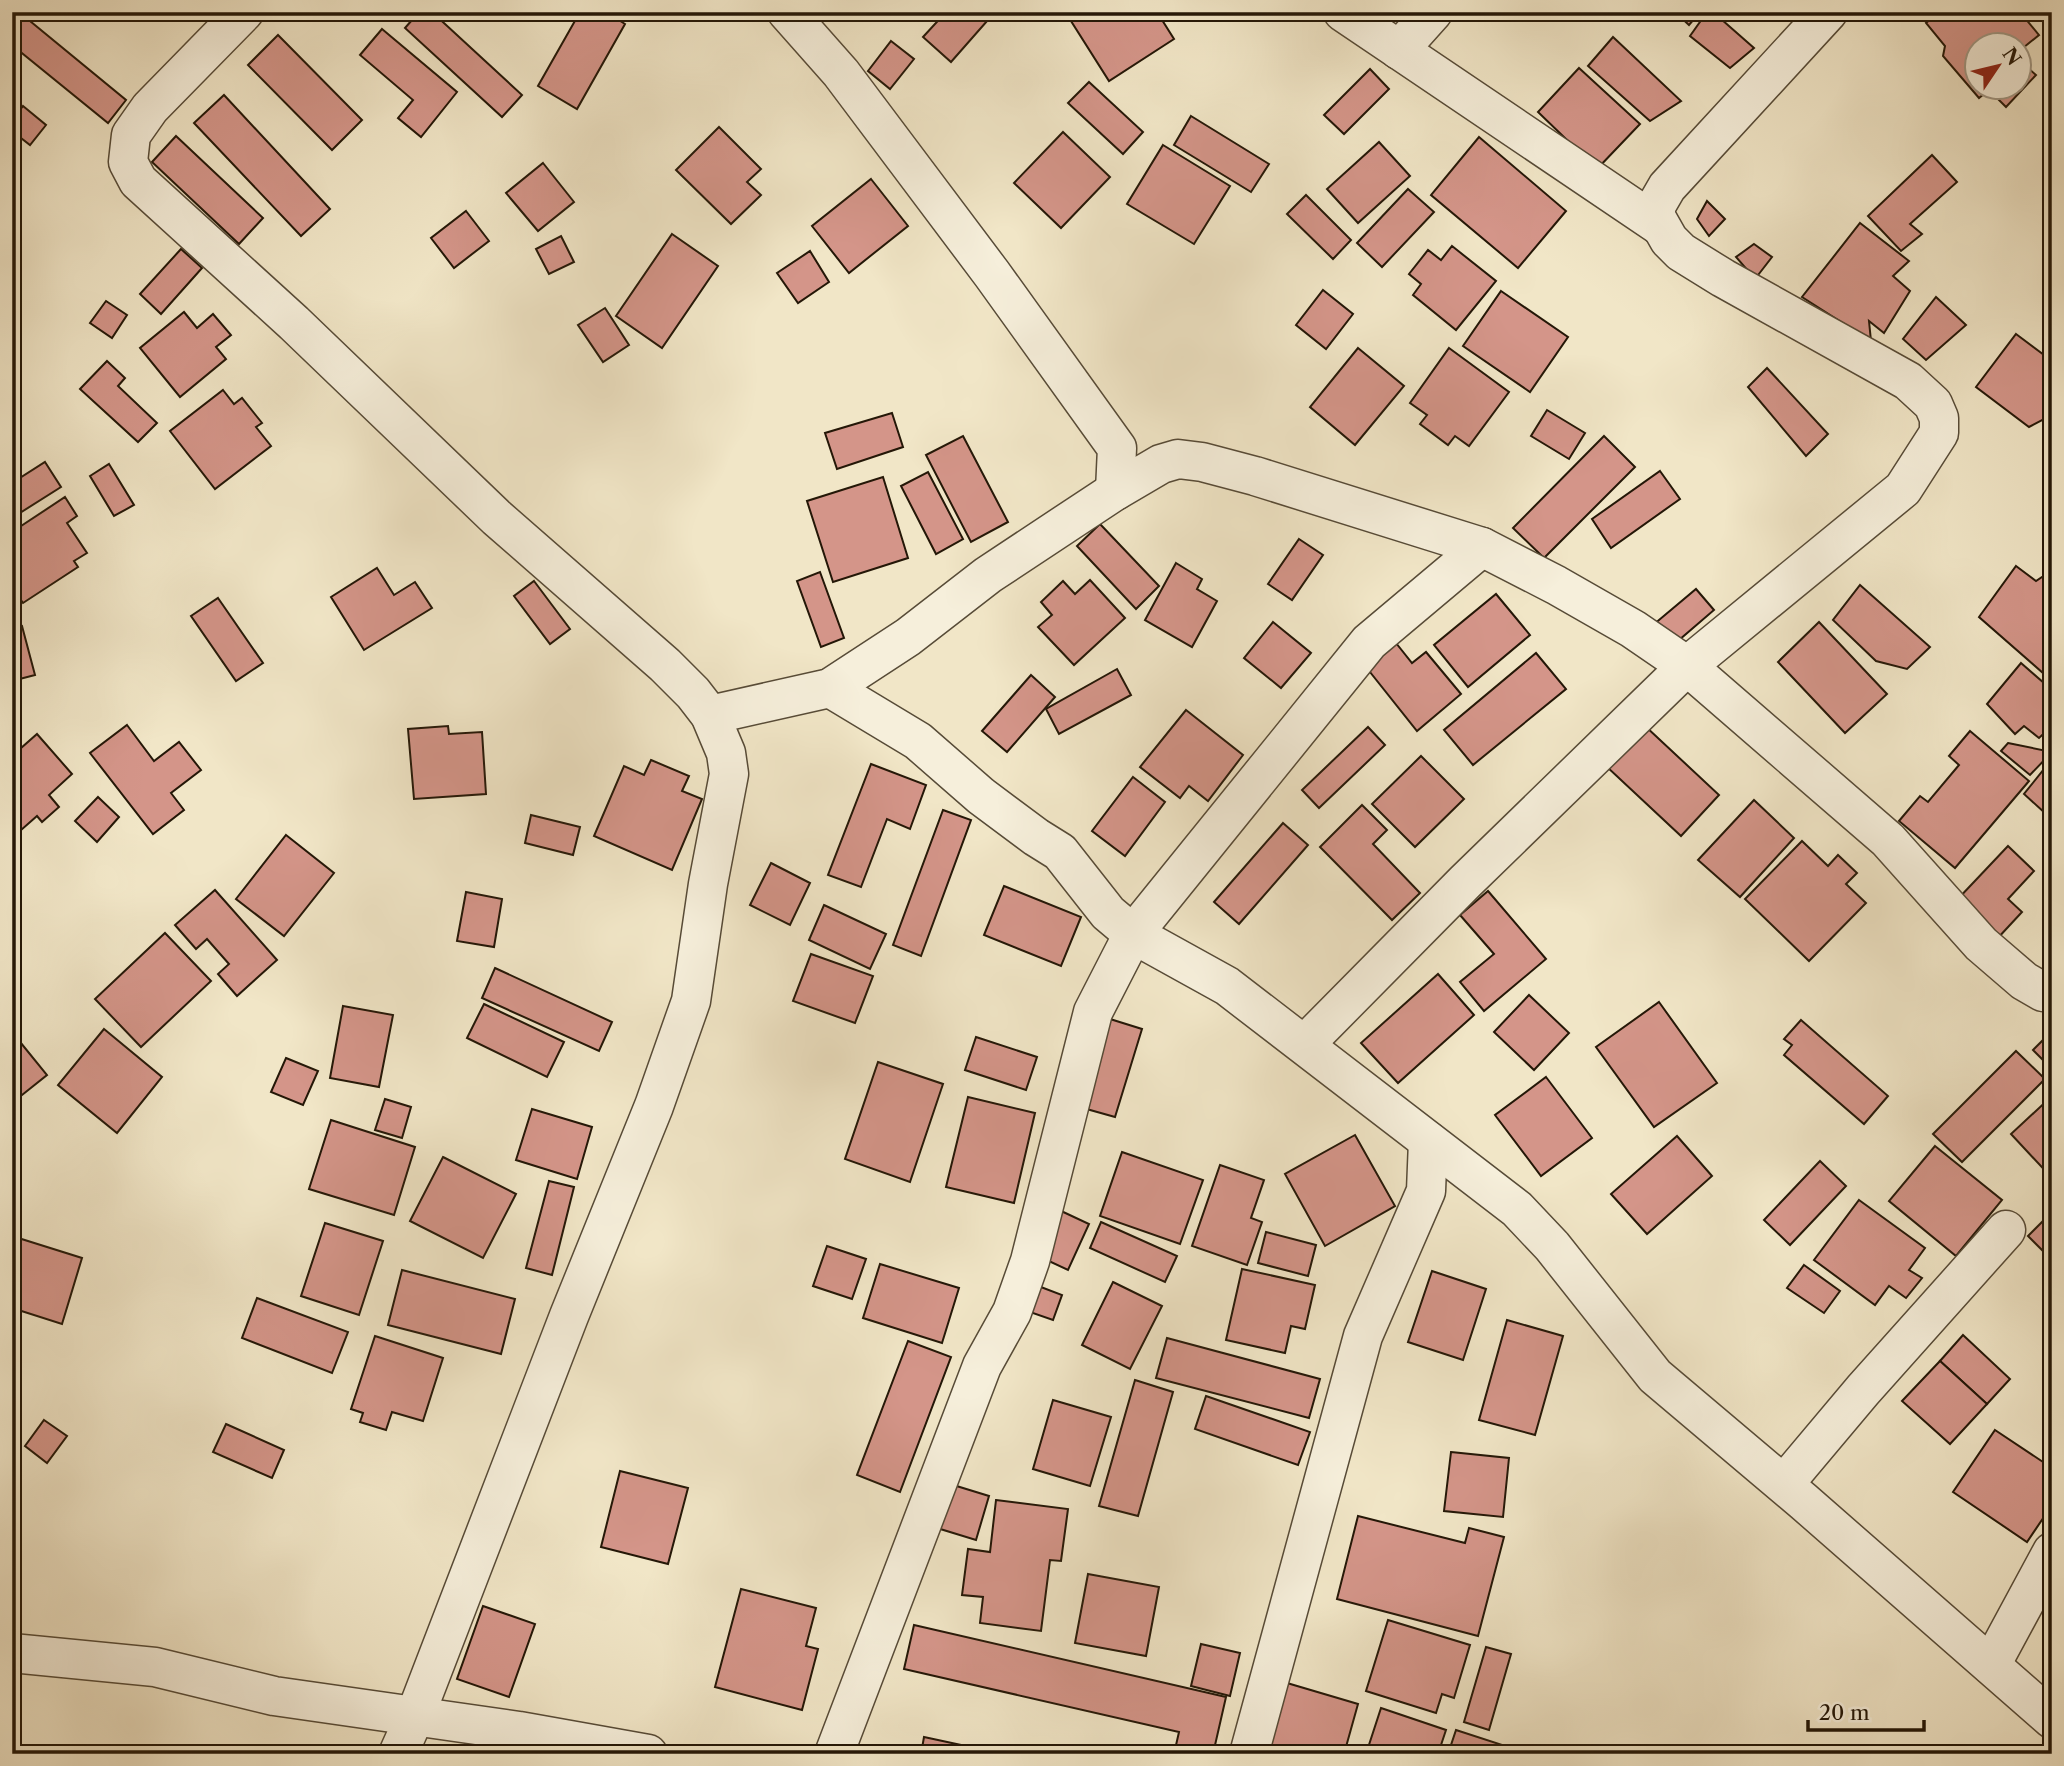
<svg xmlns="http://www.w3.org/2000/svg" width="2064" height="1766" font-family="'Libre Caslon Text',serif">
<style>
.building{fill:#d49589;stroke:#241707;stroke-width:2}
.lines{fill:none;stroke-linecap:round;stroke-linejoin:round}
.minor-casing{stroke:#574b37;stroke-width:41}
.minor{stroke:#f6efdb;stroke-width:38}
</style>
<rect width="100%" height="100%" fill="#f1e6c7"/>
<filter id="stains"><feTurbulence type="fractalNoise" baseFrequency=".00286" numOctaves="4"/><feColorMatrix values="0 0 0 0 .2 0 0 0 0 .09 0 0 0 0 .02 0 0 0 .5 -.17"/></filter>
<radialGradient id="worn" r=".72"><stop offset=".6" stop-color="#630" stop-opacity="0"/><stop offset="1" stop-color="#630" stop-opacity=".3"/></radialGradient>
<!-- building -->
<g class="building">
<polygon points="12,12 19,12 126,100 108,123 12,45"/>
<polygon points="419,12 432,12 522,95 502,117 405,28"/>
<polygon points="580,12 606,12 625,24 577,109 538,86"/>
<polygon points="946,12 995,12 951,62 923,37"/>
<polygon points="1085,12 1157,12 1174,39 1109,81 1071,21"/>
<polygon points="1675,12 1700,12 1689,25"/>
<polygon points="1707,12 1713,12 1754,48 1730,68 1690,36"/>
<polygon points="1939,12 2020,12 2039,35 2018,52 2018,46 1976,46 1976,88 1991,88 1979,98 1943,56 1945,46 1926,23"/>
<polygon points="382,29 457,92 421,137 398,118 413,100 360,55"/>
<polygon points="278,35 362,120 332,150 248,65"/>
<polygon points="1613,37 1681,101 1650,121 1588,66"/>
<polygon points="891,41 914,59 890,89 868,71"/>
<polygon points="2020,61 2036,75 2006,107 1992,93 1997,88 2018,88"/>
<polygon points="1579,68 1640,124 1597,169 1538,112"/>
<polygon points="1370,69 1389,89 1344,134 1324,115"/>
<polygon points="1089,82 1143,132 1123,154 1068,103"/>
<polygon points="224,95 330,209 301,236 194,123"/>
<polygon points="23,106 46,125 30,145 12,131 12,119"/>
<polygon points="1191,116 1269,164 1251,192 1174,145"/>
<polygon points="719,127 761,169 747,182 761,195 731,224 676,170"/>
<polygon points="1063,132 1110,177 1061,228 1014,183"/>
<polygon points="176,136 263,218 239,244 152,162"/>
<polygon points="1479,137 1566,211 1518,268 1431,195"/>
<polygon points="1379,142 1410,176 1358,223 1327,189"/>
<polygon points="1163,145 1230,186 1194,244 1127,204"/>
<polygon points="1932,155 1957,182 1910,224 1922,234 1901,251 1868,216"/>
<polygon points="543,163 574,202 538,231 506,193"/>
<polygon points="871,179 908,226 849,273 812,226"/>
<polygon points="1408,189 1434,212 1382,267 1357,243"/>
<polygon points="1306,195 1351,240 1333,259 1287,214"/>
<polygon points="1707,201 1725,219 1709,236 1697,219"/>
<polygon points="466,211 489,241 454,268 431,238"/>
<polygon points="1860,223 1909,261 1893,276 1910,291 1884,333 1869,321 1871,341 1802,297"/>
<polygon points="672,234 718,266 662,348 616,316"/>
<polygon points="561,236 574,262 549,274 536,249"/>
<polygon points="1754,244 1772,257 1755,279 1736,257"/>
<polygon points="1452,246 1496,281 1456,330 1413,295 1421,284 1409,274 1428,250 1441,260"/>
<polygon points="181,249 202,268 161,314 140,294"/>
<polygon points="810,251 829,282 798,303 777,273"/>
<polygon points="1323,290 1353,314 1326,349 1296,325"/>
<polygon points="1501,291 1568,337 1530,392 1463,346"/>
<polygon points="1936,297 1966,325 1926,360 1903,339"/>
<polygon points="106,301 127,315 112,338 90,323"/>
<polygon points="605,308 629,345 603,362 578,325"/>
<polygon points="184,312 197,328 213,314 231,335 216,347 226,359 180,397 140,348"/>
<polygon points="2016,334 2052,361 2052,415 2029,427 1976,387"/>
<polygon points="1358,348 1404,386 1355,445 1310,407"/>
<polygon points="1449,348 1509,392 1469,446 1455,436 1448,445 1420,424 1427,415 1410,403"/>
<polygon points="107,361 125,378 118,386 157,423 138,442 80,389"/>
<polygon points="1767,368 1828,434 1806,456 1748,387"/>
<polygon points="223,390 234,404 242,398 262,423 256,427 271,446 215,489 170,431"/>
<polygon points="1547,410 1585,433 1569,459 1531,436"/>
<polygon points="892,413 903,447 837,469 825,433"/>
<polygon points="963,436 1008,522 971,542 926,455"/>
<polygon points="1604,436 1635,467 1544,558 1513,528"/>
<polygon points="45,462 61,487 12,518 12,483"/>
<polygon points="109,464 134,505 114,516 90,476"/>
<polygon points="1660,471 1680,499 1611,548 1592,519"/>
<polygon points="928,472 963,539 936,554 901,486"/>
<polygon points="883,477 908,558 833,582 807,501"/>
<polygon points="65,497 77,516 67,523 87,553 74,561 78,567 23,603 12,587 12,532"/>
<polygon points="1100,524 1159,586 1136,609 1077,546"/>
<polygon points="1299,539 1323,555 1292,600 1268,584"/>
<polygon points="1176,563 1202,579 1197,589 1217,601 1192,647 1145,620"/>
<polygon points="2016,566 2036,581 2048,573 2052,576 2052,663 2043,673 1979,617"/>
<polygon points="377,568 394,595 415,582 432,608 364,650 331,597"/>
<polygon points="820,572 844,638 821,647 797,581"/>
<polygon points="1090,580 1125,618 1074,665 1038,627 1052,615 1041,602 1063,581 1075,594"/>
<polygon points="534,581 570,629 550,644 514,596"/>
<polygon points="1860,585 1930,647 1907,669 1876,661 1833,620"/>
<polygon points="1696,589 1714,610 1672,646 1653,625"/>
<polygon points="1496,594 1530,635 1468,687 1434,645"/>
<polygon points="218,598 263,663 236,681 191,616"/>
<polygon points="1273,622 1311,653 1281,688 1244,658"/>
<polygon points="1819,622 1887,694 1845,733 1778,662"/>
<polygon points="22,626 35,675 12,681 12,629"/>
<polygon points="1396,643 1412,663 1426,652 1461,694 1417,731 1366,667"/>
<polygon points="1536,653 1566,689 1473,765 1444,730"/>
<polygon points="2021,663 2052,690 2052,726 2039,738 2024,726 2015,734 1987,704"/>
<polygon points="1117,669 1131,695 1059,734 1046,709"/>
<polygon points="1031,675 1055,697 1007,752 982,731"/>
<polygon points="1186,710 1243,755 1208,801 1189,786 1180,798 1140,767"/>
<polygon points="127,725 154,761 179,742 201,770 171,793 184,810 153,834 90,753"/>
<polygon points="1644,725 1719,795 1681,836 1606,766"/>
<polygon points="448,726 449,734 482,732 486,794 414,799 408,729"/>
<polygon points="1368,727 1385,745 1319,808 1302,790"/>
<polygon points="1970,731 2029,781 1955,868 1899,821 1920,796 1928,802 1959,765 1949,756"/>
<polygon points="37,734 72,774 49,795 59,807 42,822 37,816 20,831 12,823 12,756"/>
<polygon points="2008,743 2052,752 2030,775 2001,751"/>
<polygon points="1421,756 1464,799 1415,847 1372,804"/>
<polygon points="2052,759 2052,805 2045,813 2024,794"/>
<polygon points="651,760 689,776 682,791 702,799 672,870 594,836 624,766 644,775"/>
<polygon points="871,764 926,785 910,829 887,819 861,887 828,875"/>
<polygon points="1133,777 1165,802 1125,856 1092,831"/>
<polygon points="98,797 119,817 97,842 75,821"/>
<polygon points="1754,800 1794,838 1740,897 1698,860"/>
<polygon points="1362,805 1387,830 1373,844 1420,893 1392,920 1320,847"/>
<polygon points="943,810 971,820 921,956 893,945"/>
<polygon points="531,815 580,827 573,855 525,843"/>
<polygon points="1283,823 1308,845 1239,924 1214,902"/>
<polygon points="286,835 334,873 284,936 236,899"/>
<polygon points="1802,841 1828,866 1838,855 1857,873 1846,884 1866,903 1809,961 1745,899"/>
<polygon points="2008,846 2034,871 2008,899 2022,912 1996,940 1955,902"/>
<polygon points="771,863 810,883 790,925 750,905"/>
<polygon points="1004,886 1081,917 1061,966 984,935"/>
<polygon points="215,890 277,960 237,996 218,974 229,964 207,939 196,949 175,925"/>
<polygon points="1488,891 1546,959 1484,1011 1460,982 1494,954 1460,915"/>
<polygon points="466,892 502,899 494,947 457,941"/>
<polygon points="824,905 886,934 870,969 809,940"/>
<polygon points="165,933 211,981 141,1047 95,999"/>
<polygon points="811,954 873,976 855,1023 793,1001"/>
<polygon points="495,968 612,1022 599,1051 482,998"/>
<polygon points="1438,974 1474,1015 1398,1083 1361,1043"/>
<polygon points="1529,995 1569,1033 1534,1070 1494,1032"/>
<polygon points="1659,1002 1717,1083 1654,1127 1596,1047"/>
<polygon points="484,1004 564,1042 547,1077 467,1038"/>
<polygon points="343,1006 393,1015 379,1087 330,1078"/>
<polygon points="1110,1019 1142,1029 1115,1117 1083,1108"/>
<polygon points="1801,1020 1888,1096 1864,1124 1784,1055 1792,1045 1784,1039"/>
<polygon points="104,1029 162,1077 117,1133 58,1085"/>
<polygon points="2052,1031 2052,1069 2033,1050"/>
<polygon points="12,1032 47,1075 12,1103"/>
<polygon points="976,1037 1037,1057 1026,1090 965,1070"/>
<polygon points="2016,1051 2045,1079 1962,1162 1933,1134"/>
<polygon points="286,1058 318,1071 303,1105 271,1092"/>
<polygon points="878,1062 943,1084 910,1182 845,1159"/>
<polygon points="1546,1077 1592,1138 1541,1176 1495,1115"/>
<polygon points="2052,1096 2052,1178 2011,1134"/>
<polygon points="968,1097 1035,1113 1014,1203 946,1187"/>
<polygon points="385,1099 411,1107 402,1138 375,1130"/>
<polygon points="532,1109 592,1127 577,1179 516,1160"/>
<polygon points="331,1120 415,1147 394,1215 309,1189"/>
<polygon points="1355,1135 1395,1206 1325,1246 1285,1174"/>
<polygon points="1677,1136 1712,1176 1647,1234 1611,1194"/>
<polygon points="1935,1146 2002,1200 1956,1256 1889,1201"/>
<polygon points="1122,1152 1203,1180 1180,1244 1100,1216"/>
<polygon points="443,1157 516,1194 483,1258 410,1221"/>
<polygon points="1820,1161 1846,1186 1790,1245 1764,1220"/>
<polygon points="1220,1165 1264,1180 1251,1218 1262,1222 1247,1265 1192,1246"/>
<polygon points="549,1181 574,1187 552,1275 526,1268"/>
<polygon points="1859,1200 1925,1248 1909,1270 1922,1278 1906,1298 1889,1286 1875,1305 1814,1260"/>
<polygon points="1059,1210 1089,1224 1068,1270 1038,1256"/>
<polygon points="2052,1212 2052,1260 2028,1236"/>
<polygon points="1101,1222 1177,1256 1165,1282 1090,1248"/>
<polygon points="325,1223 383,1241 359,1315 301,1296"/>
<polygon points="1266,1232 1316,1245 1308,1276 1258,1263"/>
<polygon points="12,1236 82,1258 62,1324 12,1308"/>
<polygon points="827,1246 866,1259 852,1299 813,1286"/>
<polygon points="880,1264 959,1288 942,1343 863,1318"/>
<polygon points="1804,1265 1840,1291 1824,1313 1787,1288"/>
<polygon points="1242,1269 1315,1285 1305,1329 1291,1326 1285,1353 1226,1340"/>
<polygon points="402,1270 515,1299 501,1354 388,1325"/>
<polygon points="1432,1271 1486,1289 1463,1360 1408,1342"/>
<polygon points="1113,1282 1162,1306 1130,1369 1082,1345"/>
<polygon points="1033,1284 1062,1295 1053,1320 1024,1310"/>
<polygon points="257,1298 348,1332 332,1373 242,1338"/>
<polygon points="1507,1320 1563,1336 1535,1435 1479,1420"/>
<polygon points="1963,1335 2010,1379 1987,1404 1940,1361"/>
<polygon points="375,1336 443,1358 423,1421 392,1412 386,1430 360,1422 363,1413 351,1409"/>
<polygon points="1167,1338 1320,1379 1309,1418 1156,1378"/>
<polygon points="908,1341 951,1357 900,1492 857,1475"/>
<polygon points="1940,1361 1987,1404 1950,1444 1902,1401"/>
<polygon points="1135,1380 1173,1392 1138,1516 1099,1506"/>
<polygon points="1206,1396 1310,1432 1298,1465 1195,1429"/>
<polygon points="1053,1400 1111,1417 1090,1486 1033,1469"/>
<polygon points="44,1420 67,1436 47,1463 25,1446"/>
<polygon points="226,1424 284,1450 272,1478 213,1452"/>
<polygon points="1995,1430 2052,1468 2052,1505 2027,1542 1953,1492"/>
<polygon points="1451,1452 1509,1458 1503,1517 1444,1511"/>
<polygon points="620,1471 688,1488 668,1564 601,1547"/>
<polygon points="950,1484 989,1496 976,1540 937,1528"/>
<polygon points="996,1500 1068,1509 1061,1561 1050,1560 1041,1631 980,1623 983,1597 962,1595 968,1549 990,1552"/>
<polygon points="1358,1516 1465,1543 1469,1528 1504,1537 1478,1636 1337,1599"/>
<polygon points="1088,1574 1159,1587 1146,1656 1075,1643"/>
<polygon points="741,1589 816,1608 806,1646 818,1649 802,1710 715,1687"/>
<polygon points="483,1606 535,1624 509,1697 457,1679"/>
<polygon points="1388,1620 1470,1645 1454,1698 1442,1694 1436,1713 1366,1691"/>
<polygon points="914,1625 1226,1697 1213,1754 1174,1754 1179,1732 904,1669"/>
<polygon points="1201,1644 1240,1653 1230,1696 1191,1686"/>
<polygon points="1486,1647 1511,1654 1489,1730 1464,1722"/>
<polygon points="1287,1683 1358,1704 1344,1754 1266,1754"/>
<polygon points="1381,1708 1446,1730 1438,1754 1366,1754"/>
<polygon points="1456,1730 1530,1754 1448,1754"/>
<polygon points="924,1737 1003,1754 921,1754"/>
</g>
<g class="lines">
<defs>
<g id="minor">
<polyline points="244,12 150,108 131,135 128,162 138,181 294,323 497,518 665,665 693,693 710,715 726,753 729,774 708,884 691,1001 654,1106 569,1316 415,1716 398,1754"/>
<polyline points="787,12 841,73 992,274 1117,448 1115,491"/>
<polyline points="1343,12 1660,226"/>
<polyline points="1399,50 1433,12"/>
<polyline points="830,688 918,741 981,796 1036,837 1060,852 1108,913 1133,934 1227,986 1517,1209 1552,1246 1655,1376 1803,1501 2052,1719"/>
<polyline points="710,715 830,688 908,637 988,575 1115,491 1161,464 1178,459 1202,462 1255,476 1482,547 1556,585 1633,629 1687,666 1888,840 1981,944 2024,981 2043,992 2052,993"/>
<polyline points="1305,1044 1465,882 1687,666 1903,489 1939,433 1939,418 1933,404 1908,381 1723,278 1681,252 1669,240 1656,217 1656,206 1667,187 1828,12"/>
<polyline points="1784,1484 1863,1390 2006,1230"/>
<polyline points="12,1653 155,1667 274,1696 519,1731 648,1754"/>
<polyline points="1991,1665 2052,1552"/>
<polyline points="834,1754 982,1366 1012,1312 1030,1261 1093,1012 1133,934 1369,642 1482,547"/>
<polyline points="1249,1754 1363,1336 1426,1191 1428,1141"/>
</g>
</defs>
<!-- minor casing -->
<use href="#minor" class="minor-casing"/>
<!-- minor -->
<use href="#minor" class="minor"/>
</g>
<!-- margin -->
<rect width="2064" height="1766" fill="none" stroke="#f1e6c7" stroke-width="42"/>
<rect x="14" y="14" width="2036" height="1738" fill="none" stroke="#241707" stroke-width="3.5"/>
<rect x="21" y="21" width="2022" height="1724" fill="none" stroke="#241707" stroke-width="2"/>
<!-- north arrow -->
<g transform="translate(1998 66) rotate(55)"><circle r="33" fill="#f6efdb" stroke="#a29986" stroke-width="2"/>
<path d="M0-5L12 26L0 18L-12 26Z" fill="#8f2418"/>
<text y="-10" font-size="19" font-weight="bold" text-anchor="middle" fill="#241707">N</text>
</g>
<!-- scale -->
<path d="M1808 1720v10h116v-10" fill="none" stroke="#241707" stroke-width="3.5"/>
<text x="1819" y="1720" font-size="21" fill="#241707" stroke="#f6efdb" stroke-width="5" paint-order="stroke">20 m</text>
<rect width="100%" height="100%" filter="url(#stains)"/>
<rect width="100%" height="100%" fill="url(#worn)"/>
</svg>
